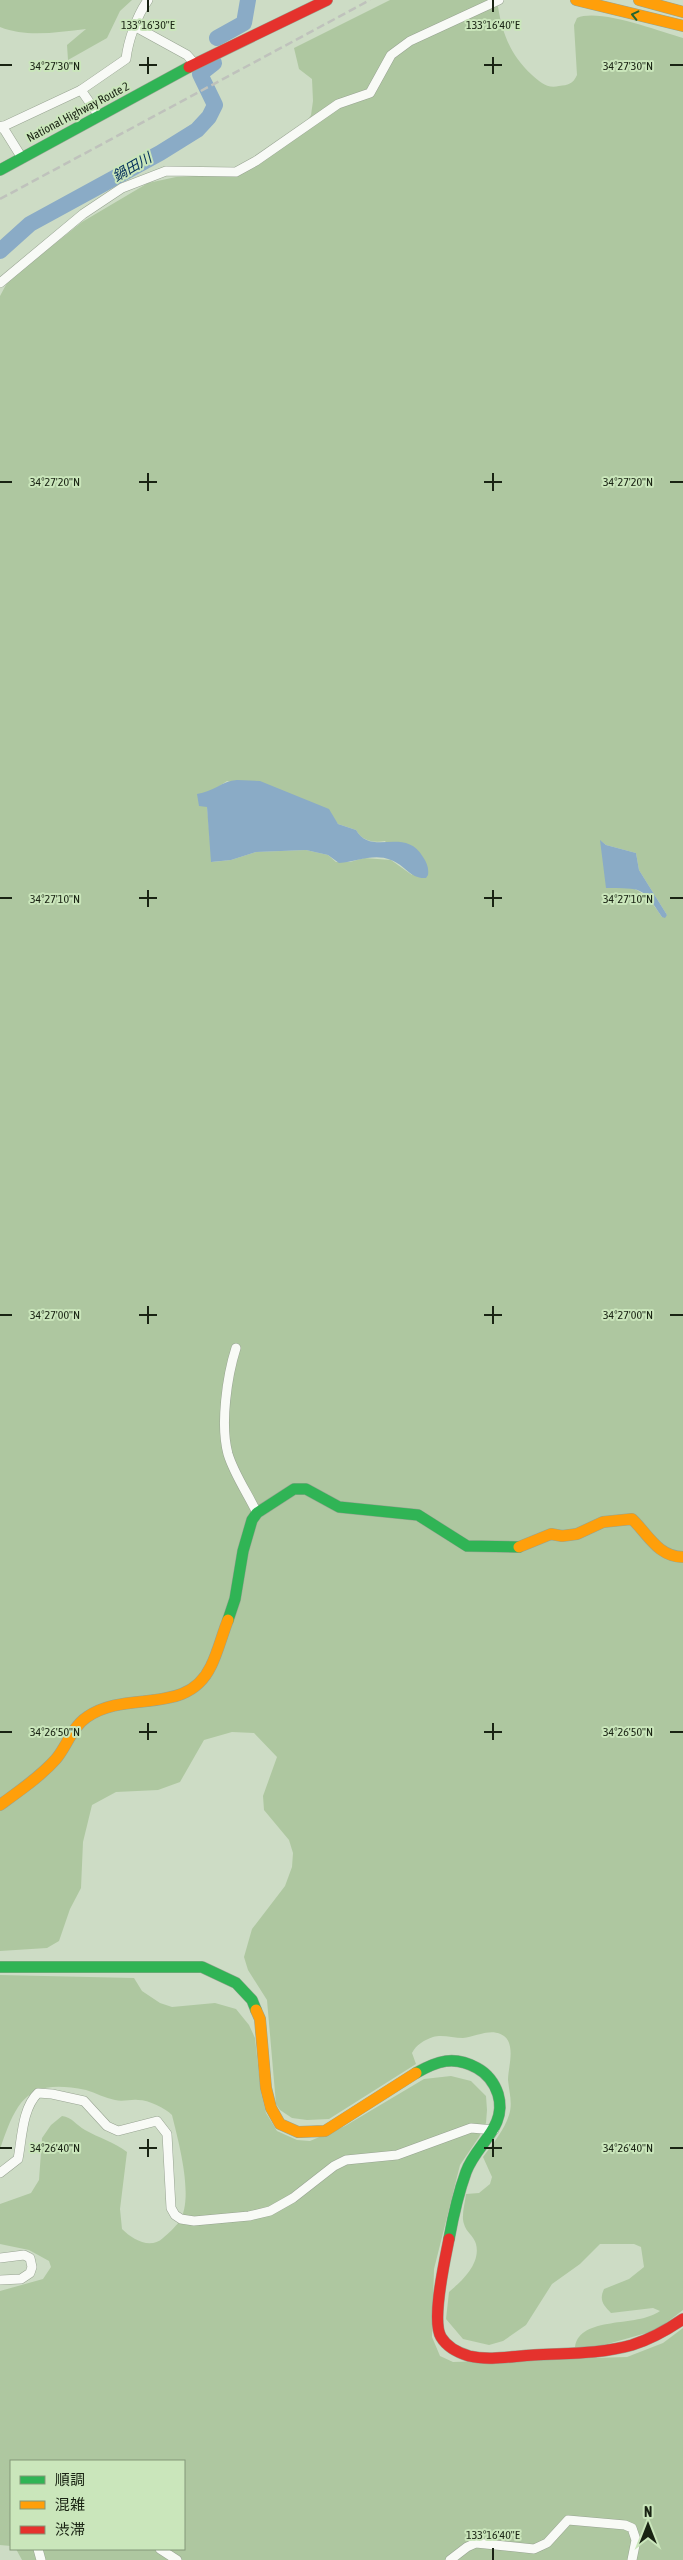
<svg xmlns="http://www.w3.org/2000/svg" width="683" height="2560" font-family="'Asap Condensed','Noto Sans JP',sans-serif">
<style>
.green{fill:#aec7a0;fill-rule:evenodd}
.water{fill:#8aabc6}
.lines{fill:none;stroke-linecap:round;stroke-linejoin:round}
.river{stroke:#8aabc6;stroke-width:16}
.street-casing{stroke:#97a391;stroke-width:10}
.fast-casing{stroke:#97a391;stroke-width:12}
.slow-casing{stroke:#97a391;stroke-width:12}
.jam-casing{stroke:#97a391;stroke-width:12}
.street{stroke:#f8faf6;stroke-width:9}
.fast{stroke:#30b455;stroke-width:11}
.slow{stroke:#ff9f0a;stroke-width:11}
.jam{stroke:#e5322d;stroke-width:11}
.rail{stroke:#bfc2bc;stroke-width:2.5;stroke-dasharray:8 4;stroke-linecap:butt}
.oneway{stroke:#236431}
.ticks{fill:none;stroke:#192313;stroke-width:2}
.labels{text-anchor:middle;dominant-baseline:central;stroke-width:4;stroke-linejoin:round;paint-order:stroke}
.street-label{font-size:12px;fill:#192313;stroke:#cae6bb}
.water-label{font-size:14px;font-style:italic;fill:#022d5a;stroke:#cae6bb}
.ticks-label{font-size:12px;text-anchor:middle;fill:#192313;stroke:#cae6bb;stroke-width:4;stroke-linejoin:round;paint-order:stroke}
</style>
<rect width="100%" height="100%" fill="#cddcc5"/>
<!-- green -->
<g class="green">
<path d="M0,0H132L120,11L107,38L68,60L67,45L86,29C57,32 28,38 0,27Z"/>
<path d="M390,0H497C501,30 509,54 532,75C540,82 547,89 559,86C568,85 573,84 577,75L574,25L577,18C599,8 658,31 683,38V2310L657,2330L597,2347H575C580,2315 637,2328 660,2311L653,2308L611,2313C603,2305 599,2300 604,2289L629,2279L644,2267L641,2247L634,2244H600L580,2264L552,2284L526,2325L503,2341L489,2345L463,2339L446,2319L449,2292C462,2281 481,2264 476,2244C474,2236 466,2232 464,2224C461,2216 465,2203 466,2194L479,2193L490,2184L492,2177L483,2157C492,2145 505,2129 509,2115C513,2103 509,2092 508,2080C508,2068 516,2045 504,2036C491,2027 476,2037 463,2038C453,2038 442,2034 433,2037C424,2040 416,2045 412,2053L416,2064L329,2119L307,2120L292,2118L280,2110L276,2104L267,2000L248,1970L244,1957L252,1929L285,1886L292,1867L293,1853L289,1840L264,1810L263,1796L277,1757L254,1733L232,1732L204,1740L180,1782L158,1790L116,1792L92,1805L83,1842L81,1888L70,1909L59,1941L47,1948L0,1951V296L8,281L82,222L148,183L176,177L234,174L303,127L311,115L313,101L312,79L299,69L294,48ZM227,781L329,813L338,824L356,830C362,841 373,843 385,841L412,875L391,860L364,858L350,862H336L328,855L306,850L256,852L231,860L212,862L207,806L209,793ZM601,841L606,845L636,853L639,870L667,915L662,917C650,899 637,881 612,888Z"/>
<path d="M0,1975L134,1978L142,1991L160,2003L172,2007L215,2003L236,2009L249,2025L255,2038L261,2093L266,2113L277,2131L297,2140L310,2141L345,2126L424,2079L451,2076L471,2081L486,2096L487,2110L486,2123L479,2137L460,2165L434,2269L432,2337L440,2356L453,2362L627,2357L663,2343L683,2328V2560H22L16,2549H184V2461H11V2546L0,2545V2291L43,2279L51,2267L49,2261L29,2250L0,2244V2204L31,2193L39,2180L42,2138L51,2125L62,2116C72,2117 76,2125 85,2130C99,2138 114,2142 127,2152L120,2209L122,2229C132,2239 150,2250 163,2238C168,2234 175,2227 179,2222C195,2199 178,2140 172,2115C165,2108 149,2100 138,2100C131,2099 123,2102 115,2100C105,2098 96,2093 86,2090C28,2078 17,2099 0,2149Z"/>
</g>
<!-- water -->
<g class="water">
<path d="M237,780L260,781L329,809L338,824L356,830C371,857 405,826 423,857C427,863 429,868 428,875L426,878C410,879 405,865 391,860C373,853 357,862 339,863L328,855L306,850L256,852L231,860L211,862L207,807L199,806L197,794C213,792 222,781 237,780Z"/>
<path d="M600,840L606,845L636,853L639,870L667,915L665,918L662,917C641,885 642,889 606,888Z"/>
</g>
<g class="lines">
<!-- river -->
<g class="river">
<polyline points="217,38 244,23 248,0"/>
<polyline points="0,251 30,224 160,153 197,130 209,117 215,105 200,74 214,63"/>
</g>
<defs>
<g id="street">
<polyline points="136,27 187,55 195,64"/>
<polyline points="81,90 99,116"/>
<polyline points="2,126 22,158"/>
<path d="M0,128L81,90L126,59C128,41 137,15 148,0"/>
<polyline points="0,283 83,214 122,188 166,171 236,172 256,161 338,104 370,93 391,55 410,41 499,0"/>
<path d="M236,1348C227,1376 220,1425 228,1454C234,1474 248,1494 257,1513"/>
<path d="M0,2173L18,2159C22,2139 22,2108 38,2093L52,2094L84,2101L107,2126L118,2131L157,2121L167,2134L171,2208L175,2215L181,2219L194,2221L249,2216L270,2211L293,2198L334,2166L346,2160L397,2155L471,2128L494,2130"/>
<polyline points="0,2258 24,2255 30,2258 32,2267 30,2273 21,2279 0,2280"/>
<polyline points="38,2549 41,2560"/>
<polyline points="160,2549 177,2560"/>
<polyline points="450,2560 467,2547 476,2543 534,2549 547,2543 568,2520 625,2525 632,2528 636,2540 632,2560"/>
</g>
<g id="fast">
<polyline points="0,170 189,67"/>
<polyline points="228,1620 235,1599 243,1551 252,1520 257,1513 294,1489 306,1489 339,1507 418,1515 467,1546 519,1547"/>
<polyline points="0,1967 202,1967 236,1983 252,2000 256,2010"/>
<path d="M416,2073C437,2061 454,2055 477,2068C488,2074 494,2082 498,2094C508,2127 476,2144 466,2172C458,2194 453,2217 449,2239"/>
</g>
<g id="slow">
<polyline points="576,0 683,26"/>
<polyline points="639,0 683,12"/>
<path d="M519,1547L551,1534L562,1536L577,1534L603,1522L632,1519C648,1534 658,1557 683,1557"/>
<path d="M0,1805C19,1791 40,1777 56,1759C67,1746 72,1727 87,1717C127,1689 187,1717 211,1666C218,1652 222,1635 228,1620"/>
<polyline points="256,2010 260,2019 266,2088 271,2108 280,2124 298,2132 325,2131 416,2073"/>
</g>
<g id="jam">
<polyline points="189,67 327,0"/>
<path d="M449,2239C445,2260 431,2320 441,2337C447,2347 459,2353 469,2356C490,2361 513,2356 534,2355C566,2353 601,2354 632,2345C651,2339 667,2330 683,2319"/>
</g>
</defs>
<!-- street casing -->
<use href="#street" class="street-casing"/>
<!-- fast casing -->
<use href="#fast" class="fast-casing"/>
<!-- slow casing -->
<use href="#slow" class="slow-casing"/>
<!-- jam casing -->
<use href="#jam" class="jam-casing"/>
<!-- street -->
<use href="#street" class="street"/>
<!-- fast -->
<use href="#fast" class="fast"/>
<!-- slow -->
<use href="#slow" class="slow"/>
<!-- jam -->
<use href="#jam" class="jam"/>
<!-- rail -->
<polyline class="rail" points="0,199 370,0"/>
</g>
<!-- one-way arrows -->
<defs><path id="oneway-chevron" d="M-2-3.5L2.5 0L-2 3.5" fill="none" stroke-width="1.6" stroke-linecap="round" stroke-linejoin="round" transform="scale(1.25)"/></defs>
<use class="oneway" href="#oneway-chevron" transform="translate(635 15) rotate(-167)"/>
<!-- ticks -->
<path class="ticks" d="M148,0V12M493,0V12M148,57V74M493,57V74M0,65H12M139,65H157M484,65H502M670,65H683M148,473V491M493,473V491M0,482H12M139,482H157M484,482H502M670,482H683M148,890V907M493,890V907M0,898H12M139,898H157M484,898H502M670,898H683M148,1306V1324M493,1306V1324M0,1315H12M139,1315H157M484,1315H502M670,1315H683M148,1723V1740M493,1723V1740M0,1732H12M139,1732H157M484,1732H502M670,1732H683M148,2139V2157M493,2139V2157M0,2148H12M139,2148H157M484,2148H502M670,2148H683M493,2548V2560"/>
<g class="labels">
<!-- street labels -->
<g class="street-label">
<text transform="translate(78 112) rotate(-28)">National Highway Route 2</text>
</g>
<!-- water labels -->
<g class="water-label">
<text transform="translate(132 167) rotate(-30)">鍋田川</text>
</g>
</g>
<g class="ticks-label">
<text x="148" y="29">133°16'30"E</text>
<text x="493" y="29">133°16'40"E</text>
<text x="55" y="70">34°27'30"N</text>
<text x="628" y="70">34°27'30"N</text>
<text x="55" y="486">34°27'20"N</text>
<text x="628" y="486">34°27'20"N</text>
<text x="55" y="903">34°27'10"N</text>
<text x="628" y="903">34°27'10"N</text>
<text x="55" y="1319">34°27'00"N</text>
<text x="628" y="1319">34°27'00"N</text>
<text x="55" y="1736">34°26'50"N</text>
<text x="628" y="1736">34°26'50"N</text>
<text x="55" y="2152">34°26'40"N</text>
<text x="628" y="2152">34°26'40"N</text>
<text x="493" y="2539">133°16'40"E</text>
</g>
<!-- legend -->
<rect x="10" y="2460" width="175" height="90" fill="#cae6bb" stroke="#839878"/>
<rect x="20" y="2476" width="25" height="8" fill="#30b455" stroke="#839878"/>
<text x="55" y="2485" font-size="15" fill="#192313">順調</text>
<rect x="20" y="2501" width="25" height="8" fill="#ff9f0a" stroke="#839878"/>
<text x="55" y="2510" font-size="15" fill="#192313">混雑</text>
<rect x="20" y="2526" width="25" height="8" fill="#e5322d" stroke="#839878"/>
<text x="55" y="2535" font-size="15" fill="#192313">渋滞</text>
<!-- north arrow -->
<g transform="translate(648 2525)" stroke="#cae6bb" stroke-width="4" paint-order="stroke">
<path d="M0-4L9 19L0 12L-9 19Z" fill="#192313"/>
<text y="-8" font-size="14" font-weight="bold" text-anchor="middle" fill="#192313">N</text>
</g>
</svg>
